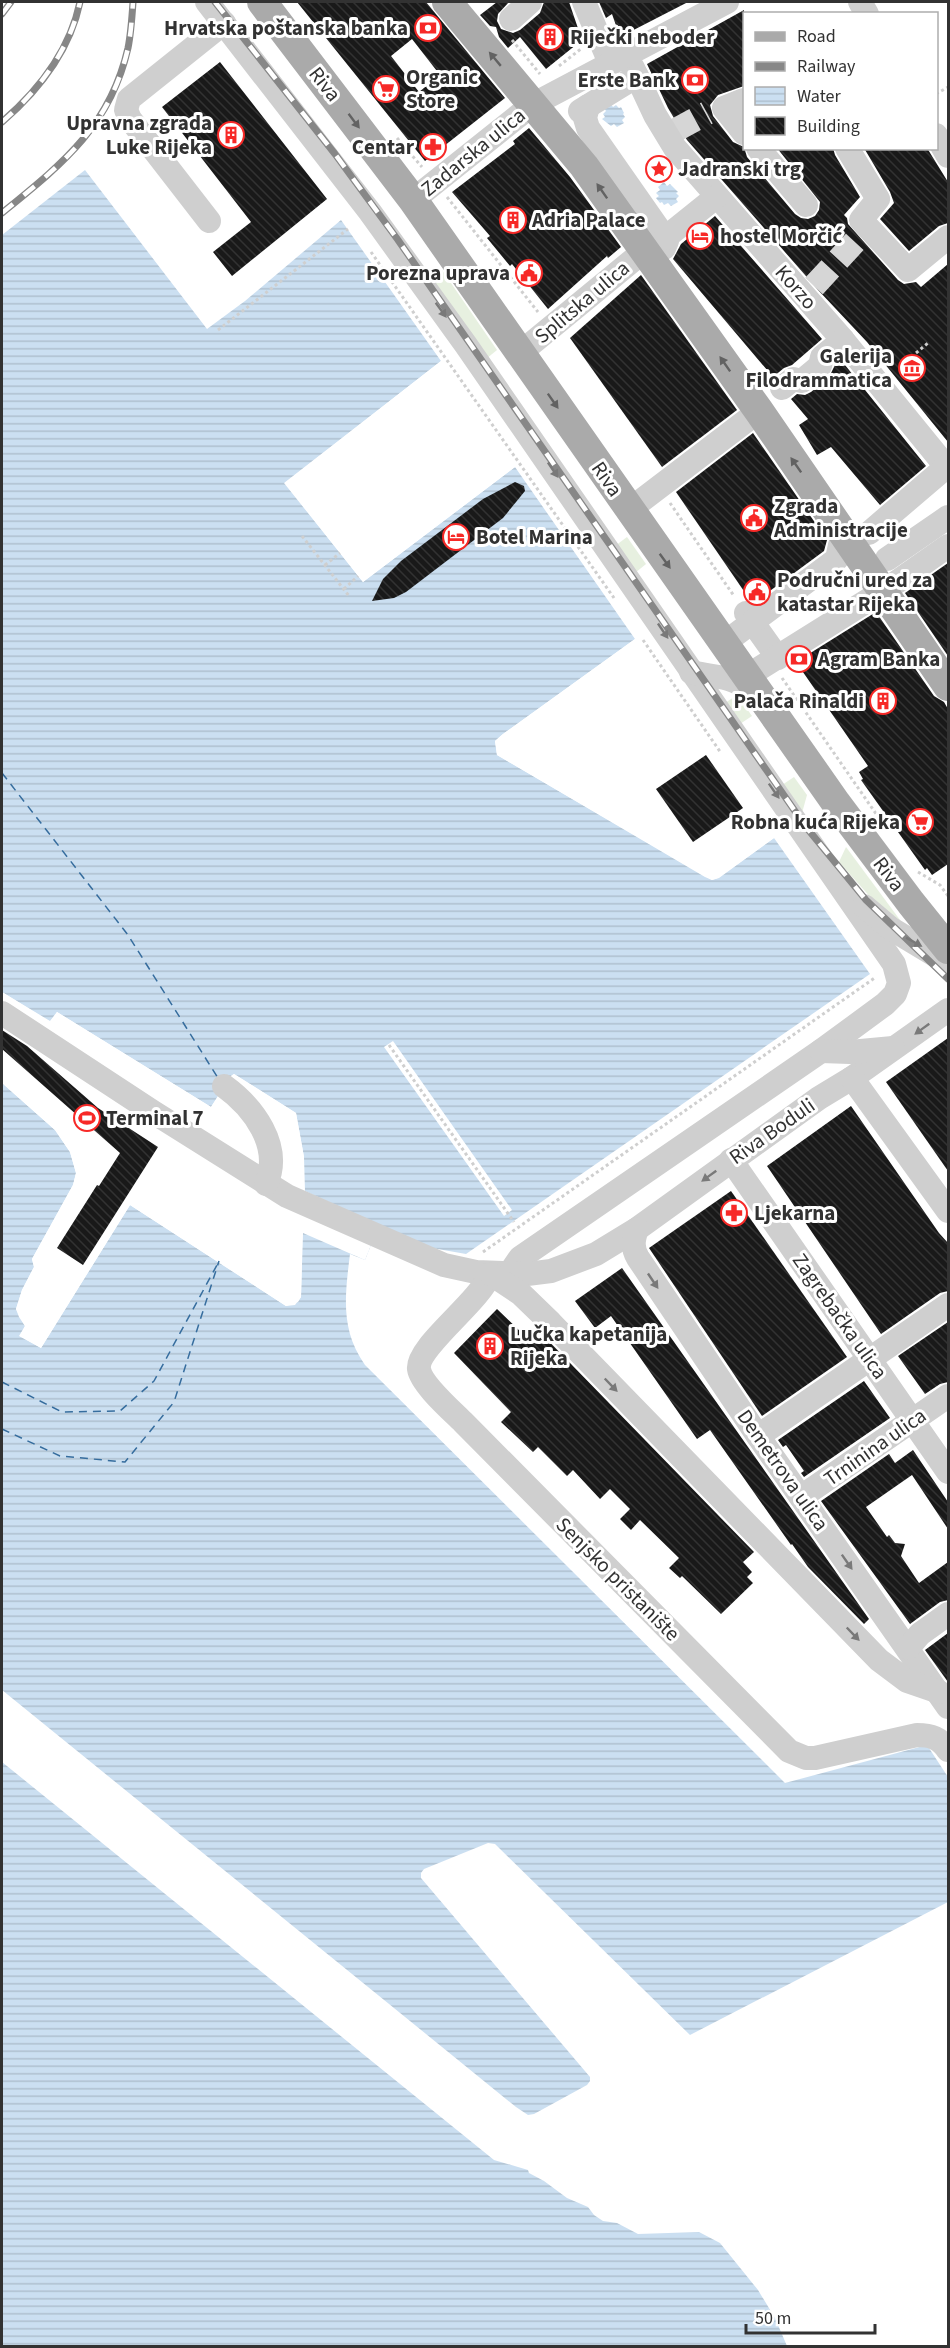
<svg xmlns="http://www.w3.org/2000/svg" width="950" height="2348" font-family="'Source Sans 3',sans-serif">
<style>
.green{fill:#e7f0e0}
.water{fill:url(#water-rules)}
.pier{fill:#fff}
.lines{fill:none;stroke-linecap:round;stroke-linejoin:round}
.ferry{stroke:#366d9e;stroke-width:1.5;stroke-dasharray:8 6;stroke-linecap:butt}
.building{fill:url(#building-back-hatch);fill-rule:evenodd}
.minor-tunnel{stroke:#d6d6d6;stroke-width:24;stroke-dasharray:24 12;stroke-linecap:butt}
.path{stroke:#cfcfcf;stroke-width:3;stroke-dasharray:3 3;stroke-linecap:butt}
.minor{stroke:#cfcfcf;stroke-width:24}
.major{stroke:#aaa;stroke-width:30}
.rail-casing{stroke:#878787;stroke-width:7}
.rail{stroke:#fff;stroke-width:4.5;stroke-dasharray:14;stroke-linecap:butt}
.oneway{fill:#626262}
.oneway2{fill:#797979}
.labels{text-anchor:middle;dominant-baseline:central;stroke-width:6;stroke-linejoin:round;paint-order:stroke}
.poi-label{font-size:21px;font-weight:bold;fill:#323232;stroke:#fff;text-anchor:start}
.street-label{font-size:21px;fill:#323232;stroke:#fff}
</style>
<defs>
<pattern id="water-rules" width="6" height="5" patternUnits="userSpaceOnUse" patternTransform="scale(1.5)"><rect width="6" height="5" fill="#cbdff1"/><path d="M0 2.5h6" fill="none" stroke="#afc0cf"/></pattern>
<pattern id="building-back-hatch" width="6" height="6" patternUnits="userSpaceOnUse" patternTransform="scale(1.5)"><rect width="6" height="6" fill="#191919"/><path d="M-1 5l2 2M0 0l6 6M5-1l2 2" fill="none" stroke="#323232"/></pattern>
</defs>
<rect width="100%" height="100%" fill="#fff"/>
<!-- green -->
<g class="green">
<polygon points="442,270 497,350 486,359 430,278"/>
<polygon points="627,537 646,564 635,573 615,546"/>
<polygon points="737,695 752,716 740,724 725,703"/>
<polygon points="794,777 807,795 802,813 782,785"/>
<polygon points="846,847 903,924 881,909 839,862"/>
</g>
<!-- water -->
<g class="water">
<polygon points="610,103 613,107 616,105 619,108 621,107 624,113 623,114 625,117 622,120 624,123 617,127 614,124 611,126 602,119 605,117 603,114 606,111 604,108"/>
<path d="M85,170L207,329L245,301L341,220L441,361L285,483L363,582L515,467L635,639L503,734L495,741L497,755L712,880L719,878L774,838L870,974L466,1254L432,1248L379,1225L365,1260L350,1254C345,1295 340,1330 365,1365L785,1783L927,1745L948,1777V1902L690,2035L495,1844L488,1843L424,1869L421,1873V1878L590,2077V2081L587,2085L534,2114L528,2115L516,2107L2,1690V1083L55,1130L70,1152L76,1173L73,1185L32,1259L34,1267L22,1290L16,1309L25,1326L20,1336L41,1348L130,1205L286,1306L298,1302L301,1297L304,1157L296,1113L234,1074L231,1076L211,1107L57,1012L50,1022L2,992V235Z"/>
<polygon points="664,182 667,186 670,184 678,192 676,193 679,196 676,199 678,202 671,206 668,203 664,205 662,202 660,203 656,198 659,196 656,193 660,190 658,187"/>
<polygon points="2,1762 494,2160 528,2170 529,2173 544,2181 567,2198 588,2207 594,2215 603,2221 617,2223 638,2234 699,2232 720,2243 758,2290 775,2318 787,2346 2,2346"/>
</g>
<!-- pier -->
<g class="pier">
<polygon points="441,361 442,363 289,484 364,578 513,465 515,467 363,582 284,483"/>
<polygon points="635,639 637,642 505,737 498,743 500,753 712,876 717,875 772,836 774,838 718,878 712,880 705,877 497,755 495,741 503,734"/>
<polygon points="2,992 50,1021 57,1012 211,1107 231,1076 234,1074 296,1113 304,1157 305,1191 379,1225 365,1260 303,1233 301,1297 295,1305 286,1306 130,1205 41,1348 19,1336 25,1326 19,1317 16,1309 22,1290 34,1267 32,1259 73,1185 76,1173 70,1152 55,1130 2,1083 2,1080 57,1128 73,1151 79,1172 75,1187 35,1259 37,1268 24,1291 19,1309 28,1325 23,1335 40,1344 129,1202 287,1303 294,1302 298,1296 299,1234 290,1228 302,1191 301,1157 293,1115 237,1078 233,1078 213,1109 210,1110 58,1016 52,1024 49,1024 2,995"/>
<polygon points="393,1041 512,1210 504,1216 384,1047"/>
</g>
<g class="lines">
<!-- ferry -->
<g class="ferry">
<polyline points="2,773 128,935 218,1078"/>
<polyline points="2,1382 62,1412 120,1411 154,1381 217,1265"/>
<polyline points="2,1429 60,1456 125,1462 174,1402 219,1261"/>
</g>
</g>
<!-- building -->
<g class="building">
<path d="M297,2H426L505,98L425,161ZM412,39L440,75L419,92L391,56Z"/>
<polygon points="497,2 509,2 498,14 497,21 501,29 513,33 520,30 540,13 544,2 569,2 582,40 546,69 520,37 508,48 499,37 496,27 490,26 480,15"/>
<polygon points="599,2 688,2 620,37 612,14 606,18"/>
<polygon points="744,10 744,86 718,95 710,105 713,116 733,142 744,147 747,157 795,214 801,218 808,219 815,216 819,210 820,202 777,148 833,148 835,155 860,197 844,215 847,218 848,224 898,280 904,284 916,282 921,287 948,264 948,442 867,342 819,291 687,140 668,108 647,64"/>
<polygon points="220,62 327,199 232,276 213,252 251,222 162,107"/>
<polygon points="529,128 570,177 621,247 608,258 607,256 548,309 512,264 510,266 487,238 490,236 452,192 515,144 513,141"/>
<polygon points="864,148 927,148 948,182 948,223 939,226 909,251 880,219 894,203 890,192"/>
<polygon points="715,216 822,339 792,365 784,368 773,377 673,259 681,244"/>
<polygon points="641,275 737,410 662,467 570,338"/>
<polygon points="841,360 926,466 880,505 831,447 817,455 799,425 808,419 791,399 797,394 805,395 811,392 829,377 835,365"/>
<polygon points="753,433 827,540 824,551 755,602 750,600 676,492"/>
<polygon points="515,482 524,486 525,491 503,518 406,592 394,598 372,601 383,579 401,561 483,499"/>
<polygon points="948,563 948,656 905,593"/>
<polygon points="876,612 934,696 944,702 948,709 948,864 932,875 927,868 925,870 861,780 863,779 859,772 868,766 796,662"/>
<polygon points="706,755 743,808 693,842 656,789"/>
<polygon points="2,1030 27,1046 98,1108 158,1147 83,1265 57,1248 97,1185 99,1186 120,1153 2,1049"/>
<polygon points="948,1038 948,1171 886,1082"/>
<polygon points="851,1106 939,1233 948,1243 948,1291 940,1293 881,1334 767,1166"/>
<polygon points="731,1191 847,1357 762,1416 649,1248"/>
<polygon points="622,1268 869,1619 864,1624 808,1567 792,1544 791,1545 710,1430 697,1439 611,1316 595,1328 575,1301"/>
<polygon points="497,1309 526,1337 536,1328 754,1552 743,1562 752,1572 747,1577 753,1583 721,1614 682,1576 680,1578 669,1568 679,1558 640,1520 631,1530 620,1519 630,1509 610,1489 600,1499 573,1470 567,1476 538,1447 533,1452 501,1422 511,1412 454,1353"/>
<polygon points="948,1322 948,1382 940,1384 925,1394 898,1356"/>
<polygon points="864,1381 890,1418 804,1477 801,1473 804,1471 786,1445 783,1447 778,1440"/>
<polygon points="913,1450 948,1502 948,1529 912,1475 866,1507 887,1537 889,1535 895,1543 905,1544 901,1556 919,1583 948,1562 948,1600 940,1602 910,1624 821,1501 889,1454 895,1463"/>
<polygon points="948,1633 948,1682 925,1650"/>
</g>
<g class="lines">
<!-- minor-tunnel -->
<g class="minor-tunnel">
<polyline points="674,131 707,113"/>
<polyline points="814,286 863,233"/>
</g>
<!-- path -->
<g class="path">
<polyline points="512,40 540,74"/>
<polyline points="559,66 582,48"/>
<polyline points="936,94 948,87"/>
<polyline points="397,138 422,167"/>
<polyline points="447,197 538,312"/>
<polyline points="371,252 614,598"/>
<polyline points="218,330 348,229"/>
<polyline points="916,353 928,343"/>
<polyline points="670,503 734,596"/>
<polyline points="302,536 349,596"/>
<polyline points="325,565 340,553"/>
<polyline points="344,589 358,576"/>
<polyline points="643,640 721,753"/>
<polyline points="782,678 881,821"/>
<polyline points="918,872 940,885 948,896"/>
<polyline points="389,1045 514,1222"/>
<polyline points="483,1252 876,977"/>
</g>
<!-- minor -->
<g class="minor">
<polyline points="207,2 370,212 466,345 894,964 899,983 895,994 885,1004 821,1051 520,1258 509,1274"/>
<polyline points="584,2 610,63"/>
<polyline points="860,2 867,14"/>
<polyline points="511,19 530,2"/>
<polyline points="633,68 655,115 675,148 843,340 822,357 820,366 802,381 793,379 782,388"/>
<polyline points="744,100 724,108 744,133"/>
<polyline points="588,106 585,118 588,128 667,241 664,248"/>
<polyline points="580,111 637,76"/>
<polyline points="936,135 948,156"/>
<polyline points="758,148 806,205"/>
<polyline points="847,148 878,199 861,220 908,270 948,237"/>
<polyline points="413,200 532,105 727,2"/>
<polyline points="209,221 130,119 126,110 129,99 224,23"/>
<polyline points="665,238 716,197"/>
<polyline points="843,340 948,469"/>
<polyline points="520,353 644,251"/>
<polyline points="629,510 759,411"/>
<polyline points="869,533 946,467"/>
<polyline points="887,559 948,517"/>
<polyline points="891,586 948,546"/>
<polyline points="746,613 778,658"/>
<polyline points="735,635 837,559 840,545"/>
<polyline points="760,668 875,596"/>
<path d="M691,672C722,679 731,674 758,696"/>
<polyline points="864,906 890,928 948,963"/>
<polyline points="2,1013 153,1112 287,1196 444,1265 476,1272 527,1274 551,1271 596,1254 637,1229 819,1098 852,1078 948,1010"/>
<polyline points="821,1051 850,1052 893,1048"/>
<polyline points="852,1078 948,1211"/>
<path d="M224,1086C253,1107 283,1146 266,1184"/>
<polyline points="731,1160 948,1472"/>
<path d="M637,1229C633,1240 632,1248 638,1258L758,1436L948,1707"/>
<path d="M490,1274C480,1302 416,1347 419,1369C421,1384 452,1411 463,1422L789,1751L806,1758H815L917,1735C931,1735 940,1738 948,1750"/>
<polyline points="491,1274 521,1294 551,1323 879,1660 907,1681 939,1692"/>
<polyline points="758,1436 948,1305"/>
<polyline points="801,1497 948,1396"/>
<polyline points="908,1648 920,1634 948,1614"/>
</g>
<!-- major -->
<g class="major">
<polyline points="262,2 413,200 836,803 911,903 948,949"/>
<polyline points="447,2 584,166 759,411 948,686"/>
</g>
<defs>
<g id="rail">
<polyline points="215,2 335,154 398,240 806,827 866,900 948,979"/>
<polyline points="2,14 11,2"/>
<path d="M2,122C38,91 70,50 80,2"/>
<path d="M2,213C62,164 110,127 128,48C131,33 132,17 133,2"/>
</g>
</defs>
<!-- rail casing -->
<use href="#rail" class="rail-casing"/>
<!-- rail -->
<use href="#rail" class="rail"/>
</g>
<!-- one-way arrows -->
<defs><path id="oneway-solid" d="M-6-.8H1V-3.2L6.5 0L1 3.2V.8H-6Z" transform="scale(1.5)"/></defs>
<g class="oneway">
<use href="#oneway-solid" transform="translate(495 59) rotate(-130)"/>
<use href="#oneway-solid" transform="translate(354 121) rotate(53)"/>
<use href="#oneway-solid" transform="translate(602 191) rotate(-125)"/>
<use href="#oneway-solid" transform="translate(725 364) rotate(-125)"/>
<use href="#oneway-solid" transform="translate(553 401) rotate(55)"/>
<use href="#oneway-solid" transform="translate(796 465) rotate(-125)"/>
<use href="#oneway-solid" transform="translate(665 561) rotate(54)"/>
</g>
<g class="oneway2">
<use href="#oneway-solid" transform="translate(441 310) rotate(54)"/>
<use href="#oneway-solid" transform="translate(553 470) rotate(56)"/>
<use href="#oneway-solid" transform="translate(663 631) rotate(56)"/>
<use href="#oneway-solid" transform="translate(774 791) rotate(55)"/>
<use href="#oneway-solid" transform="translate(914 942) rotate(29)"/>
<use href="#oneway-solid" transform="translate(922 1029) rotate(144)"/>
<use href="#oneway-solid" transform="translate(709 1176) rotate(144)"/>
<use href="#oneway-solid" transform="translate(653 1281) rotate(56)"/>
<use href="#oneway-solid" transform="translate(611 1385) rotate(46)"/>
<use href="#oneway-solid" transform="translate(847 1562) rotate(55)"/>
<use href="#oneway-solid" transform="translate(853 1634) rotate(46)"/>
</g>
<!-- icons -->
<defs>
<symbol id="bank-ring" viewBox="-11 -11 22 22"><circle r="9.5" fill="#fff" stroke="#f72927" stroke-width="1.5"/><path d="M-6-4H6V4H-6ZM0-2.3a2.3 2.3 0 1 0 0 4.6a2.3 2.3 0 1 0 0-4.6Z" fill="#f72927"/></symbol>
<symbol id="building-ring" viewBox="-11 -11 22 22"><circle r="9.5" fill="#fff" stroke="#f72927" stroke-width="1.5"/><path d="M-4-6H4V6H1V3H-1V6H-4ZM-2.5-4.3h1.7v1.8h-1.7ZM.8-4.3h1.7v1.8H.8ZM-2.5-1h1.7V.8h-1.7ZM.8-1h1.7V.8H.8Z" fill="#f72927"/></symbol>
<symbol id="supermarket-ring" viewBox="-11 -11 22 22"><circle r="9.5" fill="#fff" stroke="#f72927" stroke-width="1.5"/><path d="M-6-5.5h2.5l.6 2H6L4.5 2H-2.5L-4.4-4H-6ZM-1.5 3.2a1.3 1.3 0 1 0 .1 0ZM3 3.2a1.3 1.3 0 1 0 .1 0Z" fill="#f72927"/></symbol>
<symbol id="pharmacy-ring" viewBox="-11 -11 22 22"><circle r="9.5" fill="#fff" stroke="#f72927" stroke-width="1.5"/><path d="M-2-6h4v4h4v4h-4v4h-4v-4h-4v-4h4Z" fill="#f72927"/></symbol>
<symbol id="sight-ring" viewBox="-11 -11 22 22"><circle r="9.5" fill="#fff" stroke="#f72927" stroke-width="1.5"/><path d="M0-6L1.8-2.2L6-1.7L2.9 1.2L3.7 5.4L0 3.3L-3.7 5.4L-2.9 1.2L-6-1.7L-1.8-2.2Z" fill="#f72927"/></symbol>
<symbol id="hotel-ring" viewBox="-11 -11 22 22"><circle r="9.5" fill="#fff" stroke="#f72927" stroke-width="1.5"/><path d="M-6-4.5h1.5V1H6V5H4.5V3h-9V5H-6ZM-4 0a1.8 1.8 0 1 1 3.6 0ZM.5 0V-2.5h3Q6-2.5 6 0Z" fill="#f72927"/></symbol>
<symbol id="civic-ring" viewBox="-11 -11 22 22"><circle r="9.5" fill="#fff" stroke="#f72927" stroke-width="1.5"/><path d="M-.6-6.5H3V-4.5H.6V-3L4-1V1h2V6H-6V1h2V-1L-.6-3ZM-1.2 2.5V6h2.4V2.5Z" fill="#f72927"/></symbol>
<symbol id="museum-ring" viewBox="-11 -11 22 22"><circle r="9.5" fill="#fff" stroke="#f72927" stroke-width="1.5"/><path d="M0-6L6-3V-2H-6V-3ZM-5-1h2V3h-2ZM-1-1h2V3h-2ZM3-1h2V3H3ZM-6 4H6V6H-6Z" fill="#f72927"/></symbol>
<symbol id="stadium-ring" viewBox="-11 -11 22 22"><circle r="9.5" fill="#fff" stroke="#f72927" stroke-width="1.5"/><path d="M0-5a6.5 5 0 1 0 0 10a6.5 5 0 1 0 0-10ZM-3.5-1.8h7v3.6h-7Z" fill="#f72927"/></symbol>
</defs>
<g fill-rule="evenodd">
<use href="#bank-ring" x="413" y="13" width="30" height="30"/>
<use href="#building-ring" x="535" y="22" width="30" height="30"/>
<use href="#bank-ring" x="680" y="65" width="30" height="30"/>
<use href="#supermarket-ring" x="371" y="74" width="30" height="30"/>
<use href="#building-ring" x="216" y="120" width="30" height="30"/>
<use href="#pharmacy-ring" x="418" y="132" width="30" height="30"/>
<use href="#sight-ring" x="644" y="154" width="30" height="30"/>
<use href="#building-ring" x="498" y="205" width="30" height="30"/>
<use href="#hotel-ring" x="685" y="221" width="30" height="30"/>
<use href="#civic-ring" x="514" y="258" width="30" height="30"/>
<use href="#museum-ring" x="897" y="353" width="30" height="30"/>
<use href="#civic-ring" x="739" y="503" width="30" height="30"/>
<use href="#hotel-ring" x="441" y="522" width="30" height="30"/>
<use href="#civic-ring" x="742" y="577" width="30" height="30"/>
<use href="#bank-ring" x="784" y="644" width="30" height="30"/>
<use href="#building-ring" x="868" y="686" width="30" height="30"/>
<use href="#supermarket-ring" x="905" y="807" width="30" height="30"/>
<use href="#stadium-ring" x="72" y="1103" width="30" height="30"/>
<use href="#pharmacy-ring" x="719" y="1198" width="30" height="30"/>
<use href="#building-ring" x="475" y="1331" width="30" height="30"/>
</g>
<g class="labels">
<!-- poi labels -->
<g class="poi-label">
<text x="408" y="28" text-anchor="end">Hrvatska poštanska banka</text>
<text x="570" y="37">Riječki neboder</text>
<text x="406" y="77">Organic<tspan x="406" dy="24">Store</tspan></text>
<text x="676" y="80" text-anchor="end">Erste Bank</text>
<text x="212" y="123" text-anchor="end">Upravna zgrada<tspan x="212" dy="24">Luke Rijeka</tspan></text>
<text x="414" y="147" text-anchor="end">Centar</text>
<text x="678" y="169">Jadranski trg</text>
<text x="532" y="220">Adria Palace</text>
<text x="720" y="236">hostel Morčić</text>
<text x="510" y="273" text-anchor="end">Porezna uprava</text>
<text x="892" y="356" text-anchor="end">Galerija<tspan x="892" dy="24">Filodrammatica</tspan></text>
<text x="774" y="506">Zgrada<tspan x="774" dy="24">Administracije</tspan></text>
<text x="476" y="537">Botel Marina</text>
<text x="777" y="580">Područni ured za<tspan x="777" dy="24">katastar Rijeka</tspan></text>
<text x="818" y="659">Agram Banka</text>
<text x="864" y="701" text-anchor="end">Palača Rinaldi</text>
<text x="900" y="822" text-anchor="end">Robna kuća Rijeka</text>
<text x="106" y="1118">Terminal 7</text>
<text x="754" y="1213">Ljekarna</text>
<text x="510" y="1334">Lučka kapetanija<tspan x="510" dy="24">Rijeka</tspan></text>
</g>
<!-- street labels -->
<g class="street-label">
<text transform="translate(325 84) rotate(52)">Riva</text>
<text transform="translate(473 152) rotate(-39)">Zadarska ulica</text>
<text transform="translate(796 287) rotate(49)">Korzo</text>
<text transform="translate(582 302) rotate(-40)">Splitska ulica</text>
<text transform="translate(607 479) rotate(55)">Riva</text>
<text transform="translate(889 874) rotate(53)">Riva</text>
<text transform="translate(772 1131) rotate(-35)">Riva Boduli</text>
<text transform="translate(840 1316) rotate(55)">Zagrebačka ulica</text>
<text transform="translate(875 1447) rotate(-35)">Trninina ulica</text>
<text transform="translate(783 1470) rotate(55)">Demetrova ulica</text>
<text transform="translate(618 1579) rotate(45)">Senjsko pristanište</text>
</g>
</g>
<!-- border -->
<rect width="950" height="2348" fill="none" stroke="#323232" stroke-width="6"/>
<!-- legend -->
<rect x="743" y="12" width="195" height="138" fill="#ffffff" stroke="#adadad" stroke-width="1.5"/>
<rect x="755" y="32" width="30" height="9" fill="#aaaaaa" stroke="#adadad" stroke-width="1.5"/>
<text x="797" y="42" font-size="18" fill="#323232">Road</text>
<rect x="755" y="62" width="30" height="9" fill="#878787" stroke="#adadad" stroke-width="1.5"/>
<text x="797" y="72" font-size="18" fill="#323232">Railway</text>
<rect x="755" y="87" width="30" height="18" fill="url(#water-rules)" stroke="#adadad" stroke-width="1.5"/>
<text x="797" y="102" font-size="18" fill="#323232">Water</text>
<rect x="755" y="117" width="30" height="18" fill="url(#building-back-hatch)" stroke="#adadad" stroke-width="1.5"/>
<text x="797" y="132" font-size="18" fill="#323232">Building</text>
<!-- scale -->
<path d="M746 2324v9h129v-9" fill="none" stroke="#323232" stroke-width="3"/>
<text x="755" y="2324" font-size="18" fill="#323232" stroke="#ffffff" stroke-width="4.5" paint-order="stroke">50 m</text>
</svg>
